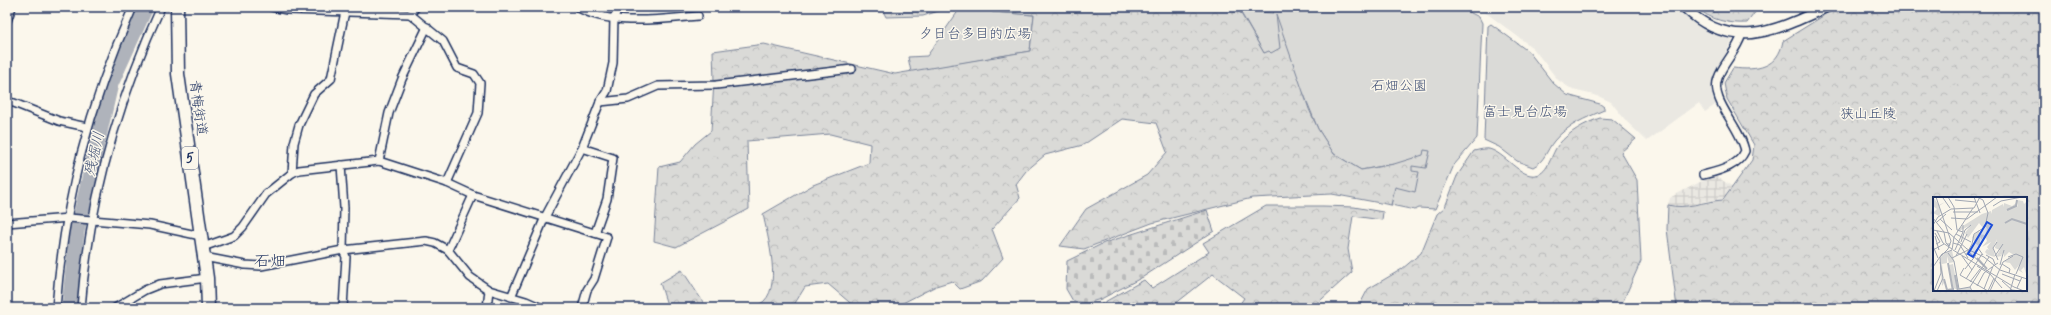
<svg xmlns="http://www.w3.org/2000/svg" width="2051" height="315" font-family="Mynerve,'Klee One',sans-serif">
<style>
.built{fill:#eae8e2}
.industrial{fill:url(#industrial-grid)}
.green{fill:#dadad7;stroke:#7a849a}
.forest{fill:url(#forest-crowns);stroke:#7a849a;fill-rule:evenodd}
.cemetery{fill:url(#cemetery-stones);stroke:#7a849a}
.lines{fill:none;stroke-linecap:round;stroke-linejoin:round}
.river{stroke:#afb3bb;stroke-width:15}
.minor-casing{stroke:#1b2f5e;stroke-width:10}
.tertiary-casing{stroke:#1b2f5e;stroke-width:12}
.primary-casing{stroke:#1b2f5e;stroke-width:15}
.minor{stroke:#fbf7ec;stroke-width:7}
.tertiary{stroke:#fbf7ec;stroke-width:9}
.primary{stroke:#fbf7ec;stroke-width:12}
.labels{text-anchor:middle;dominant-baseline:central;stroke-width:3;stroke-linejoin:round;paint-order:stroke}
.shield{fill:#fbf7ec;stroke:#5e6b89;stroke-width:1}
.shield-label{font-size:13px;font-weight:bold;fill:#1b2f5e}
.park-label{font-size:14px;fill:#415176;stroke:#fbf7ec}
.street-label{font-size:14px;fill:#1b2f5e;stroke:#fbf7ec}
.water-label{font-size:15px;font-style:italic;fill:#47577a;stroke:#fbf7ec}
.quarter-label{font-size:16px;fill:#1b2f5e;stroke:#fbf7ec}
.inset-river{fill:none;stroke:#afb3bb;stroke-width:2}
.inset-road{fill:none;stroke:#a1a7b3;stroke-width:1}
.view{fill:#1d4ed8;fill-opacity:0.15;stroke:#1d4ed8;stroke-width:2}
.inset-edge{fill:none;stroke:#1b2f5e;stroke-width:2}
</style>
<defs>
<pattern id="industrial-grid" width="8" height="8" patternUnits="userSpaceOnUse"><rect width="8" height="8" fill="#eae8e2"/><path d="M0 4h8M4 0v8" fill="none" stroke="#c8c7c4"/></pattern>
<pattern id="forest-crowns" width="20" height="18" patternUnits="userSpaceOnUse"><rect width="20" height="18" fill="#dadad7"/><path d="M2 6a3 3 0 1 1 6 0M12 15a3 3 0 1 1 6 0" fill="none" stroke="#babbbb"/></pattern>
<pattern id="cemetery-stones" width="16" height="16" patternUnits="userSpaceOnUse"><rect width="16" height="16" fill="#dadad7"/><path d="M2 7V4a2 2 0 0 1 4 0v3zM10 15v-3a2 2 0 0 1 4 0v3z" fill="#babbbb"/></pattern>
</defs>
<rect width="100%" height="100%" fill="#fbf7ec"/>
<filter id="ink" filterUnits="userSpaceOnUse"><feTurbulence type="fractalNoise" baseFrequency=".025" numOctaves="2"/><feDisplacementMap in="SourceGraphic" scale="8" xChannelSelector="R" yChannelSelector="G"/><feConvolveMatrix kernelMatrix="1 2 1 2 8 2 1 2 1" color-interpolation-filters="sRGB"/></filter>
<g filter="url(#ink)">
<!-- built -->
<polygon class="built" points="1472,7 1676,7 1697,25 1712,33 1733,39 1713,79 1714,92 1718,103 1705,112 1699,103 1647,141 1627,122 1611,102 1598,96 1573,90 1558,80 1533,48 1489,15"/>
<!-- industrial -->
<polygon class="industrial" points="1717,177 1733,187 1723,200 1707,201 1679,208 1668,205 1670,198 1673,196 1702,181"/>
<!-- green -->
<g class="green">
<polygon points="961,7 994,7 993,12 1034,15 1030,51 911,72 908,57 927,56"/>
<polygon points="1278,7 1459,7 1479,17 1482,23 1477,138 1454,165 1435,209 1419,208 1415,210 1391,205 1395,187 1394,164 1361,170 1334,154 1318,129 1303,92 1271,53 1264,53 1240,11 1273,13"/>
<path d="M1491,24L1529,52L1553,83L1567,95L1600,104L1604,107V110C1586,118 1567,125 1554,141C1546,151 1545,161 1533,167L1517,161L1499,147L1484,140L1488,26Z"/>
</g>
<!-- forest -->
<g class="forest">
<polygon points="881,7 951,7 923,16 886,17"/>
<path d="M994,7H1249L1240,12L1264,53L1269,51L1271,53L1280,48L1276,14L1309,109L1318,129L1334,154L1361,170L1394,164L1423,155L1424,150L1430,151L1426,168L1412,166V171L1419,172L1415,192L1395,187L1391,205L1332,194L1252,198L1152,223L1084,249L1060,246L1086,209L1147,175L1167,152L1156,123L1122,119L1083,145L1045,155L1026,171L1016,184L1020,198L992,229L1003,258L982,281L960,289L952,281L936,286L893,308H856L828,284L805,287L792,308H745C749,307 756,307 760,304C784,291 767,235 763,214L813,185L869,163L870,144L830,134L747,141L749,209L676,247L654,241L659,167L680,162L695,144L711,131L714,81L713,51L764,44L895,74L1030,51L1034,15L992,12Z"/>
<path d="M1696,7H1759L1747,23C1728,24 1710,20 1696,7Z"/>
<path d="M1821,7H2044V308H1677L1667,229L1668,205C1685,210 1704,201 1723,200L1752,160L1754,145L1727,99L1724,83L1733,68C1757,71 1778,68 1783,41L1823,16ZM1934,198H2026V290H1934Z"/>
<path d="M1600,118L1612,119L1636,139L1621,152L1637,180L1641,261L1620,308H1358L1368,289L1402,269L1421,253L1437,214L1445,207L1457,176L1474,151C1479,150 1485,148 1489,149C1505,153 1520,178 1536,175C1549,173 1551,153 1559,144C1569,132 1585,123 1600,118Z"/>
<polygon points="1266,206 1323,206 1354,207 1383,212 1382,220 1353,216 1348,249 1352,272 1312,308 1237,308 1244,298 1213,274 1170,308 1094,308 1144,280 1152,288 1209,252 1203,243"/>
<polygon points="682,270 707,308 668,308 660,283"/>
</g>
<!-- cemetery -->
<polygon class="cemetery" points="1207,210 1214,231 1143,277 1101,299 1087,303 1073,301 1066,289 1067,261 1104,243"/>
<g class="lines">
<!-- river -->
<polyline class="river" points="69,308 77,231 111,84 146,7"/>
<defs>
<g id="minor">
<polyline points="272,7 287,10 410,14 443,41 457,68 474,74 480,83 478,113 447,183"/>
<path d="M577,7C611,27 662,19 698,16"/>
<polyline points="410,14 416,7"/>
<polyline points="7,21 12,7"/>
<polyline points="7,102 14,103 59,121 87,127"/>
<polyline points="600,102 628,99 658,86 716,85 852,69"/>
<polyline points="582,148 613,158 607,199 595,233"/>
<polyline points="379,161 389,113 402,79 427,27"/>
<polyline points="341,165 344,208 343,250 346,257 343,308"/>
<polyline points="292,173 294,143 299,125 314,94 331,79 346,7"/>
<path d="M1703,175C1718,171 1738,167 1745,151C1741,127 1709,100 1718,78C1723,63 1737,51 1742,34"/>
<polyline points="7,223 69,218 150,225 201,236"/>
<polyline points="203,247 234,236 243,227 266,194 292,173 299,170 379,161 447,183 473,195 607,237 594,279 587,290 582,308"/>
<polyline points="448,250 473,195"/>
<polyline points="204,257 245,265 261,266 343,250 426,241 435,243 448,250 470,277 489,290 526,301 542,308"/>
<polyline points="511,297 545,217 582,148 600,102 607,91 613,63 614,17 619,7"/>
<path d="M56,308C64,201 89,105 133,7"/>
<path d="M81,308C89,202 117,103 161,7"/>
<polyline points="115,308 145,290 160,284 207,278"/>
<polyline points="487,308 489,290"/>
</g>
<path id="tertiary" d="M1684,7C1731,53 1775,31 1827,7"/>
<polyline id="primary" points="177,7 178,74 207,278 208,308"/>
</defs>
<!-- minor casing -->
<use href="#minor" class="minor-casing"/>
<!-- tertiary casing -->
<use href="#tertiary" class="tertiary-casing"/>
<!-- primary casing -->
<use href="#primary" class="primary-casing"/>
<!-- minor -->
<use href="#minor" class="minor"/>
<!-- tertiary -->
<use href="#tertiary" class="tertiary"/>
<!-- primary -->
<use href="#primary" class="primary"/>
</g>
</g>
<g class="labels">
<!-- shield labels -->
<rect class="shield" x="182" y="147" width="16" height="22" rx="3"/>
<g class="shield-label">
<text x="190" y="158">5</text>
</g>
<!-- park labels -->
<g class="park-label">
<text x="975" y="34">夕日台多目的広場</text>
<text x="1399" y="86">石畑公園</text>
<text x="1525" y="112">富士見台広場</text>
<text x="1868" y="114">狭山丘陵</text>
</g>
<!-- street labels -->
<g class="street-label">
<text transform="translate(198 108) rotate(82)">青梅街道</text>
</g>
<!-- water labels -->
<g class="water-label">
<text transform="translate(95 154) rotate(-77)">残堀川</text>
</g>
<!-- quarter labels -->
<g class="quarter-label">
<text x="270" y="261">石畑</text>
</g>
</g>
<!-- overview -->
<g transform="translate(1933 197)">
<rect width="94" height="94" fill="#fbf7ec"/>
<path d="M19,53L26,92L37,90L38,94H26L21,65L16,66L14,59V66L9,67L11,86L9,89L7,62L9,58ZM20,67L25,93L20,91L16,68Z" fill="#dadad7"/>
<path d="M0,0L6,8L12,5L6,9L8,15L6,19L0,16L4,12L0,9ZM84,3L90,4L91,7L94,4L93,77L91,70L88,73L90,76L85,73L87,67L82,73L77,66L71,65L81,58L76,55L71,60V53L69,58L67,57L69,59L63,60L67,53L62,51L64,42L60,51L62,60L55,58L52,55L54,52L56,53L54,50L58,45L49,50L54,44L53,41L50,43V40L49,43L47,40V50L42,46L45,41L41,45L39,40L46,33L47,37L52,38L54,32L52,28V30L50,31L46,26L35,41L32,36L38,28L26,34L25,32L49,17L58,14L59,17V13L70,7L71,10V6L79,9L83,6L85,10Z" fill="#dadad7"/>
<path class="inset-river" d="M74,13L83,9L84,3M72,26L79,22L94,27M44,61L54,72M15,66L20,94M22,78L25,94M11,82L14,93L21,92"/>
<path class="inset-road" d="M15,0L21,10L24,33L30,35M41,0L47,16M44,0L50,3L55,16L52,30M10,1L17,11M22,3L43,5M60,9L68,4L89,0M20,15H45M0,21L11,35M18,21L34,22L64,0M7,22L19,33M4,25L13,17M0,28L5,20L18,12L41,11L47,0M0,33L16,36L34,52L51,60L67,73L94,82M4,34L10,46L19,52M11,35L13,46L14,47H17L16,49L14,47M2,36L7,45L3,47M23,37L38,45M2,39L6,53M28,45L32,33L38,28M64,45L60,51L65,63M20,46L27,48L35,61M39,47L41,37L52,30M0,49L5,61M0,53L11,47M20,53L81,90L91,94M22,53L30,35V28M35,54L51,69M15,56L21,64L26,92L37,90L39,94M41,56L45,51L50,58M33,58L39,47M53,58L60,62L62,67M23,59L34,37M29,59L39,73M62,59L70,47M75,60L83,57L90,60L83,77M19,61L35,53M69,67L77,72L76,76M67,68L71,53M44,69L57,77L69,91M0,70L9,57L19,53L21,40L40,11M31,71L27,78L55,94M32,72L43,58M69,77L87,84M33,82L49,57M69,84L79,93L87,94M37,85L47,72M44,89L51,76L59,70M37,90L56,60M84,91L89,80M51,92L60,69L65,66M1,94L8,76L7,60L15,52L18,44L3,0M4,94L10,81L7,65M55,94L61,81M57,94L70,65L80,59M77,94L82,77"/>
<path class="view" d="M54,25L59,28L40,60L35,57Z"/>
<rect width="94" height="94" class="inset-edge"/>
</g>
<!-- margin -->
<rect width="2051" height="315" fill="none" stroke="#fbf7ec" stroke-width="24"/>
<rect x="12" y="12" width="2027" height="291" fill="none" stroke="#1b2f5e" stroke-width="1.5" filter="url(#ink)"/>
</svg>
